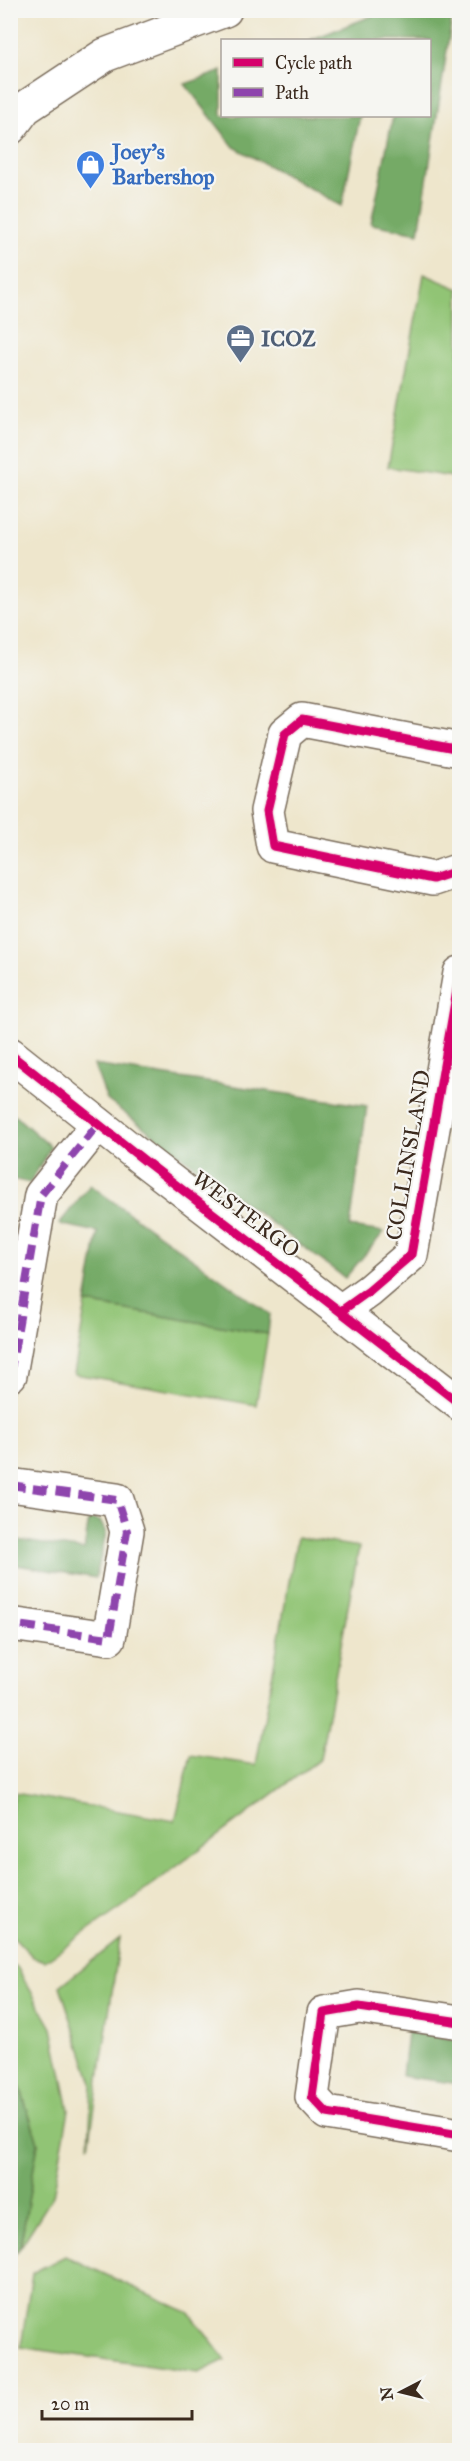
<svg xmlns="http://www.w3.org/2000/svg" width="470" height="2461" font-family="'IM FELL Great Primer',serif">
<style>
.green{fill:#91c475;stroke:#66774a;stroke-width:1.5}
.forest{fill:#74aa66;stroke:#586a42;stroke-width:1.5}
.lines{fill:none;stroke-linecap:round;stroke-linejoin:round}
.street-casing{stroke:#7a6c5b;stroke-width:36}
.secondary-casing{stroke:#7a6c5b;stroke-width:36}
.street{stroke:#fff;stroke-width:33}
.secondary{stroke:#fff;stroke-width:33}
.quiet{stroke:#8e44ad;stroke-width:8;stroke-dasharray:15 8;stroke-linecap:butt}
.cycleway-casing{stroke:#f6f6f2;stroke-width:13}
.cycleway{stroke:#d6006c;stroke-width:9}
.labels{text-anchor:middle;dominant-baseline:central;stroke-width:4.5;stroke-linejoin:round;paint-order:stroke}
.shop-label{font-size:22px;font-weight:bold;fill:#366cbe;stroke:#f6f6f2;text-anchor:start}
.service-label{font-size:22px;font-weight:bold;fill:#4e5e75;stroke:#f6f6f2;text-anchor:start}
.street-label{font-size:22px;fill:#3b2a1e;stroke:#f6f6f2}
</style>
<rect width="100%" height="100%" fill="#f6f6f2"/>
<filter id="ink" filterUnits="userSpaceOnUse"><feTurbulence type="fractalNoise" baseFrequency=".0167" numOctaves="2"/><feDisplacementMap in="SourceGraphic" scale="12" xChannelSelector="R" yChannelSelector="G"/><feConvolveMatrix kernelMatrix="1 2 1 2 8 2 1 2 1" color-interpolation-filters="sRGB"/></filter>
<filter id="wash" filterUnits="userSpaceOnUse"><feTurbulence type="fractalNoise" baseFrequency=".008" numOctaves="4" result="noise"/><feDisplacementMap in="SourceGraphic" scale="24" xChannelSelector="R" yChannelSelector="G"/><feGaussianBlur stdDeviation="1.35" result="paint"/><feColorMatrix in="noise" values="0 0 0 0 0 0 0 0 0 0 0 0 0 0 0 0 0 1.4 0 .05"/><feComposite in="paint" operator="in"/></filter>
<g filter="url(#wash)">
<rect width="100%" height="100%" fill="#eee6cc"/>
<!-- green -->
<g class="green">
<polygon points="424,274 459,289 459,478 388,467"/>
<polygon points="86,1303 268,1334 256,1405 74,1374"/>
<polygon points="297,1537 359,1547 320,1759 128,1903 45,1961 33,1957 11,1934 10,1818 15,1793 175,1821 191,1755 256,1765"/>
<polygon points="120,1939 89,2146 92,2083 60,1986"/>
<polygon points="11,1963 17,1967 52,2028 69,2110 53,2196 20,2248 38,2143 15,2071 11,2067"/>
<polygon points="65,2256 190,2313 225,2360 198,2373 21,2347 32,2273"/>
</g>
<!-- forest -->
<g class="forest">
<polygon points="387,10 453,11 419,233 371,224 393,116 430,116 430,40 310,40"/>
<polygon points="222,71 222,116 360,116 342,206 234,147 185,84"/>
<polygon points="94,1065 367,1106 350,1227 384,1232 345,1278 107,1100"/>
<polygon points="11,1112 51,1147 30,1183 11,1179"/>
<polygon points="90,1185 270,1314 268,1334 86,1303 98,1232 59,1224"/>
<polygon points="89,1519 100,1521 106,1533 96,1578 11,1564 11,1539 84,1550"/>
<polygon points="407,2032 459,2040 459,2084 402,2076"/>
<polygon points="11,2067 15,2071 38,2143 20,2248 11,2259"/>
</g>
</g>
<g filter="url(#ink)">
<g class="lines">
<defs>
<g id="street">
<polyline points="10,128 25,108 105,55 225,10"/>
<polyline points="460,750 302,720 285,734 267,811 273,846 433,879 460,870"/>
<polyline points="341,1311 369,1291 411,1255 460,973"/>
<polyline points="10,1375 41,1195 98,1124"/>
<polyline points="10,1485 117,1500 127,1531 109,1638 10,1624"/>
<polyline points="460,2022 359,2007 324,2013 312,2097 327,2113 460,2135"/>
</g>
<polyline id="secondary" points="10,1054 145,1161 460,1404"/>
</defs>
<!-- street casing -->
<use href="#street" class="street-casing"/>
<!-- secondary casing -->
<use href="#secondary" class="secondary-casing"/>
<!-- street -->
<use href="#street" class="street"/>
<!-- secondary -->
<use href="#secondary" class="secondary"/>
<!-- quiet -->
<g class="quiet">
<polyline points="10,1375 41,1195 98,1124"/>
<polyline points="10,1485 117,1500 127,1531 109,1638 10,1624"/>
</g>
<defs>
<g id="cycleway">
<polyline points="460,750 302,720 285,734 267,811 273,846 433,879 460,870"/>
<polyline points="10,1054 145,1161 460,1404"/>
<polyline points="341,1311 369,1291 411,1255 460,973"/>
<polyline points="460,2022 359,2007 324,2013 312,2097 327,2113 460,2135"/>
</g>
</defs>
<!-- cycleway casing -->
<use href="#cycleway" class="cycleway-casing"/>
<!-- cycleway -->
<use href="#cycleway" class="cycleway"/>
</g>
</g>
<!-- icons -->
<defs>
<symbol id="shop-pin" viewBox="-11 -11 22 30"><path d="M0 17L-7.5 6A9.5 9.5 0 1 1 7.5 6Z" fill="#3f7fe0" stroke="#f6f6f2"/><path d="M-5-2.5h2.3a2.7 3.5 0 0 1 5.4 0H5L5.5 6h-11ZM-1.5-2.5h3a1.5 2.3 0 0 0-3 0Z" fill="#fff"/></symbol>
<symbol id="office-pin" viewBox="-11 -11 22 30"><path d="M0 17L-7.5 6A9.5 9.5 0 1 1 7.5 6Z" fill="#5c6f8a" stroke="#f6f6f2"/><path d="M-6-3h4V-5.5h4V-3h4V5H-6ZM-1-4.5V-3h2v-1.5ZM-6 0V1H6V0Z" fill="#fff"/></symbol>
</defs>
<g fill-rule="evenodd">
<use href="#shop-pin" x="74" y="148" width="33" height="45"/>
<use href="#office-pin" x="224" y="322" width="33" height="45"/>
</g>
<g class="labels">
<!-- shop labels -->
<g class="shop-label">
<text x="112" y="151">Joey's<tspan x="112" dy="25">Barbershop</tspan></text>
</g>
<!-- service labels -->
<g class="service-label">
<text x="261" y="338">ICOZ</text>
</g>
<!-- street labels -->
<g class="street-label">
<text transform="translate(408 1155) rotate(-80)">COLLINSLAND</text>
<text transform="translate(246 1214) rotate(37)">WESTERGO</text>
</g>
</g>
<!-- margin -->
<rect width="470" height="2461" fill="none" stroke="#f6f6f2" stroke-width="36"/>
<!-- legend -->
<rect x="221" y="39" width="210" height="78" fill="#f6f6f2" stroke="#aba49d" stroke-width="1.5"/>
<rect x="233" y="58" width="30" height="9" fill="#d6006c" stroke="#aba49d" stroke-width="1.5"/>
<text x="275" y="69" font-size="18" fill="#3b2a1e">Cycle path</text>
<rect x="233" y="88" width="30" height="9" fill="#8e44ad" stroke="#aba49d" stroke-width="1.5"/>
<text x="275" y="99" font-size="18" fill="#3b2a1e">Path</text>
<!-- north arrow -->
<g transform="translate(401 2392) rotate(263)" stroke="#f6f6f2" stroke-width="4.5" paint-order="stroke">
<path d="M0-4.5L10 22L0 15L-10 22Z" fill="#3b2a1e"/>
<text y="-9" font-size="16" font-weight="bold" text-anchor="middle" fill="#3b2a1e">N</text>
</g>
<!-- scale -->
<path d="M42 2410v9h150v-9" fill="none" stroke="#3b2a1e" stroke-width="3"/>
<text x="51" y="2410" font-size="18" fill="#3b2a1e" stroke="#f6f6f2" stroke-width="4.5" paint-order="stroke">20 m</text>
</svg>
